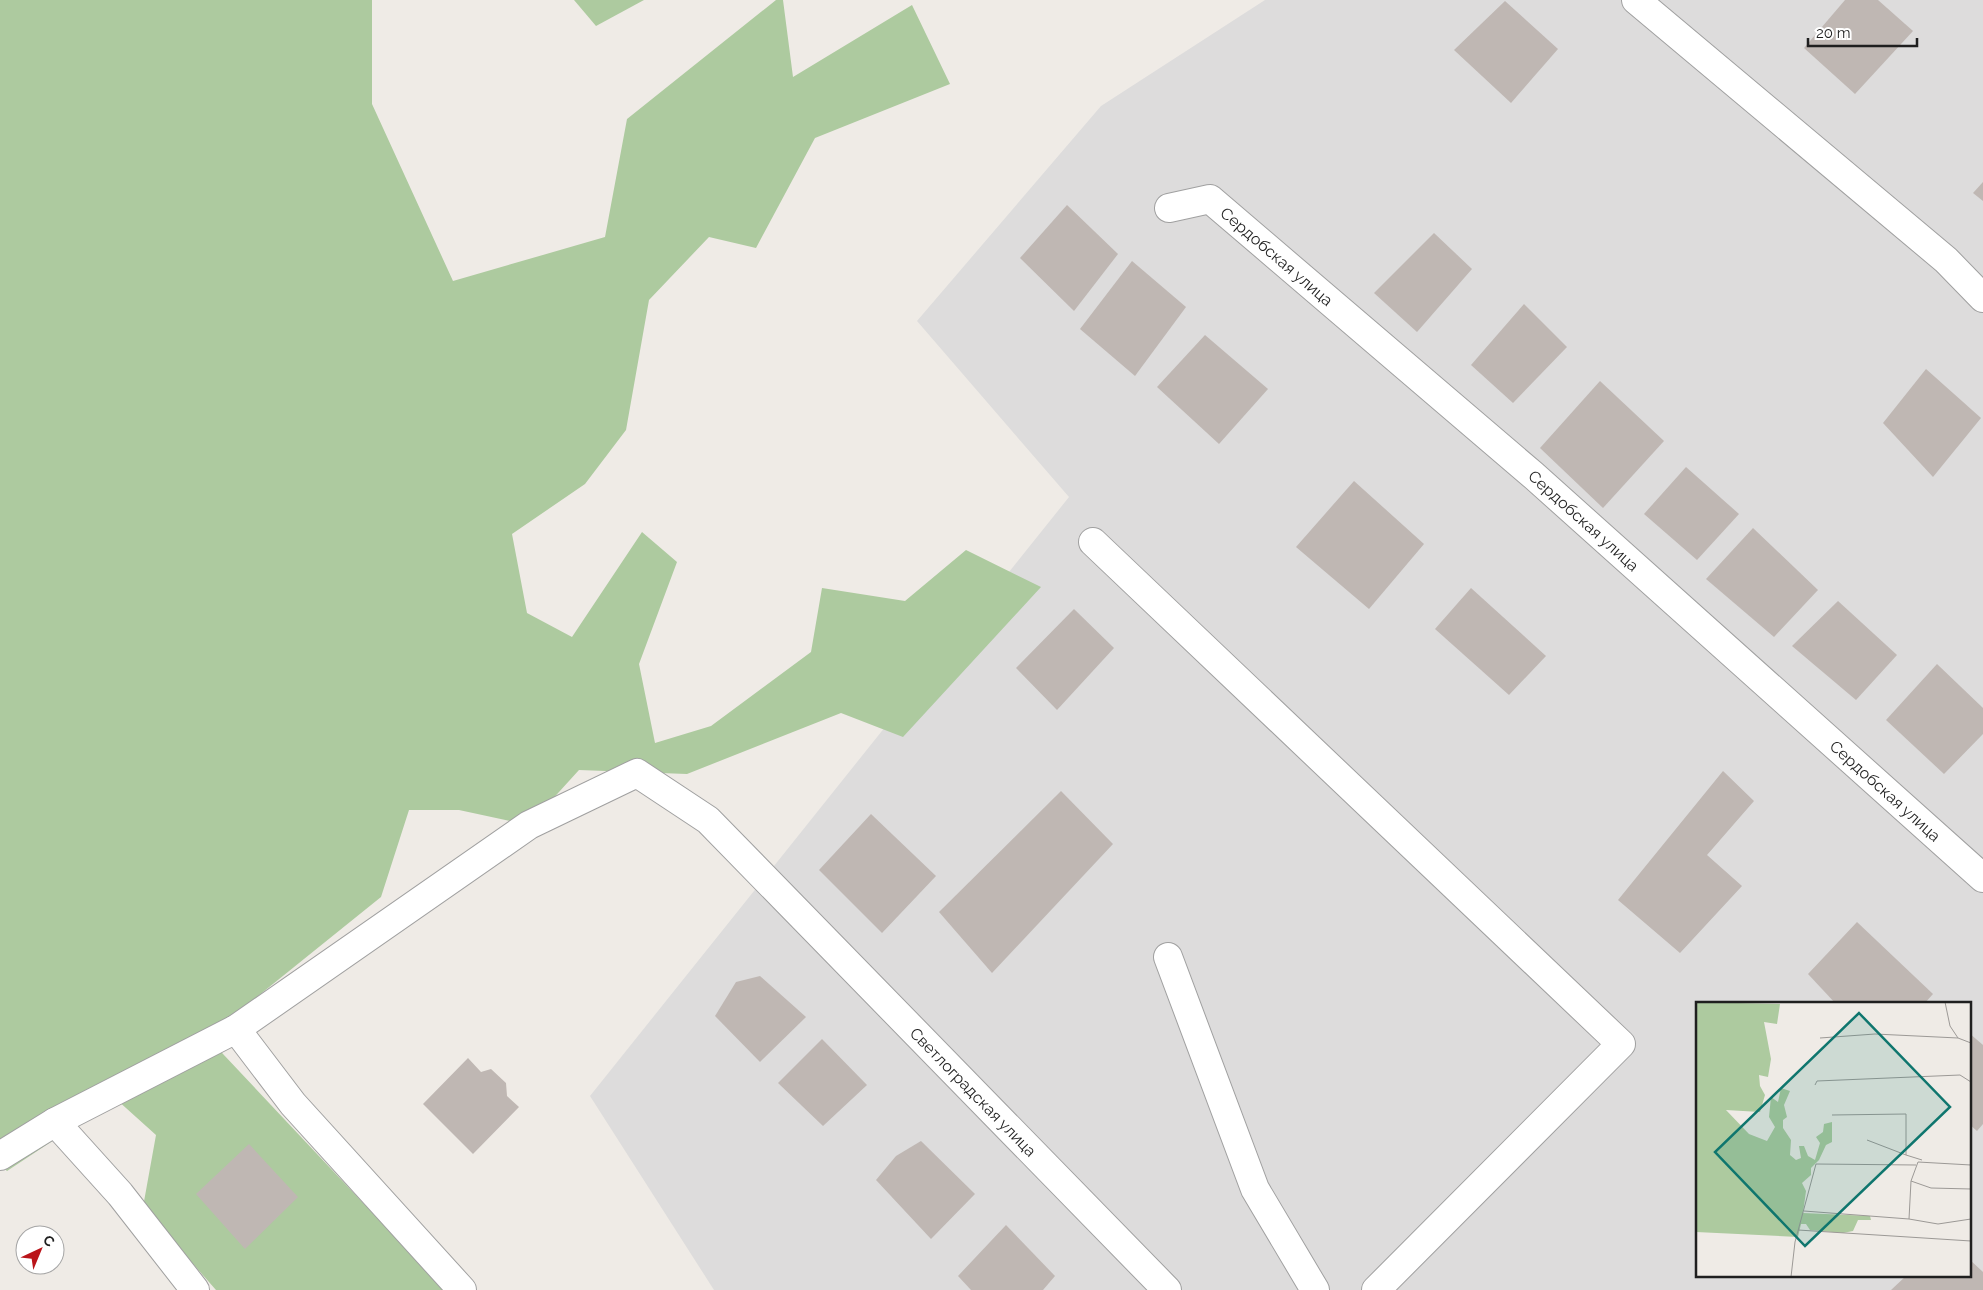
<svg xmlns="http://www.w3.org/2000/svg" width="1983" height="1290" font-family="Raleway,sans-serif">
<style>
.residential{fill:#dddcdc;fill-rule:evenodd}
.forest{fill:#adca9f}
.building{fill:#bfb7b3}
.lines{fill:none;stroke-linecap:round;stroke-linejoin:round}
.minor-casing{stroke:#a0a0a0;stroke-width:30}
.minor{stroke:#fff;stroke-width:28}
.labels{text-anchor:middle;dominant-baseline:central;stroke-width:4;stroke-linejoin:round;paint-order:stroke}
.street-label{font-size:16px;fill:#1f1f1f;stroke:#fff}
.inset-road{fill:none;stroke:#9c9996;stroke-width:1}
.view{fill:#0f766e;fill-opacity:0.15;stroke:#0f766e;stroke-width:2.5}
.inset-edge{fill:none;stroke:#1f1f1f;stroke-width:2.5}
</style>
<rect width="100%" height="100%" fill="#efebe6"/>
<!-- residential -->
<path class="residential" d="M1265,0H1983V1290H714L590,1096L1069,497L917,321L1101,106ZM1697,1004H1969V1276H1697Z"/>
<!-- forest -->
<g class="forest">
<polygon points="0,0 372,0 372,104 453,281 605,237 627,119 776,0 783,0 793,77 912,5 950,84 815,138 756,248 709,237 649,300 626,430 585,484 512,534 527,613 572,637 642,532 677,562 639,664 655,743 711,726 811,652 822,588 905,601 966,550 1041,587 903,737 841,713 687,774 579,770 529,825 459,810 409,810 381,897 207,1037 445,1290 216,1290 143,1207 156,1135 116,1099 7,1171 0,1164"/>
<polygon points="574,0 644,0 596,26"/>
</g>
<!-- building -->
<g class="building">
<polygon points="1845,0 1878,0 1913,31 1855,94 1804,48"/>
<polygon points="1505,1 1558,49 1511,103 1454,50"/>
<polygon points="1983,182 1983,201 1973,193"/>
<polygon points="1067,205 1118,254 1074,311 1020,258"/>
<polygon points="1434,233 1472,269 1417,332 1374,293"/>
<polygon points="1132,261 1186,307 1135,376 1080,329"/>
<polygon points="1524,304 1567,347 1513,403 1471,365"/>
<polygon points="1205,335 1268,389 1219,444 1157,387"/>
<polygon points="1926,369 1981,418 1933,477 1883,423"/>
<polygon points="1600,381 1664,441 1603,508 1540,448"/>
<polygon points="1686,467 1739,514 1697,560 1644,514"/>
<polygon points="1354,481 1424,544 1369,609 1296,547"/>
<polygon points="1753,528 1818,590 1774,637 1706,579"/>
<polygon points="1471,588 1546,656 1509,695 1435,629"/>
<polygon points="1838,601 1897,655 1856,700 1792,646"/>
<polygon points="1074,609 1114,648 1057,710 1016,668"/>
<polygon points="1937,664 1983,708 1983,734 1944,774 1886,720"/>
<polygon points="1723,771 1754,801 1707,855 1742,886 1680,953 1618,900"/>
<polygon points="1061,791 1113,844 992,973 939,912"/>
<polygon points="871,814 936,876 882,933 819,870"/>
<polygon points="1857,922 1933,994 1924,1004 1836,1004 1808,974"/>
<polygon points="760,976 806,1017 760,1062 715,1016 736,982"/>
<polygon points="1969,1033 1983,1045 1983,1124 1977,1131 1969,1124"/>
<polygon points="822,1039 867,1085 823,1126 778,1083"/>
<polygon points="468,1058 481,1072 491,1069 506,1083 507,1096 519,1107 473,1154 423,1104"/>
<polygon points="921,1141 975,1194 931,1239 876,1180 896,1156"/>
<polygon points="249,1144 298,1197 245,1249 196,1194"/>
<polygon points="1006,1225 1055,1276 1043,1290 971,1290 958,1276"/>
<polygon points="1969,1259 1983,1272 1983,1290 1891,1290 1906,1276 1969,1276"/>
</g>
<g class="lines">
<defs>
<g id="minor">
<polyline points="1636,0 1946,260 1983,298"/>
<path id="s1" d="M1169,208L1210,199L1533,475L1983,878"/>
<polyline points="1093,542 1621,1044 1376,1290"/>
<polyline points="1168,957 1255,1189 1315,1290"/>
<polyline points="236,1029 293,1104 462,1290"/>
<polyline points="55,1122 120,1194 195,1290"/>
<path id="s2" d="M0,1156L55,1122L236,1029L529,825L637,773L708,820L1167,1290"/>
</g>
</defs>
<!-- minor casing -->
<use href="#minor" class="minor-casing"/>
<!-- minor -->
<use href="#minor" class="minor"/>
</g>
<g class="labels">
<!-- street labels -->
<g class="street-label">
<text stroke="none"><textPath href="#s1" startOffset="130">Сердобская улица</textPath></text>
<text stroke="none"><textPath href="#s1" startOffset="535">Сердобская улица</textPath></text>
<text stroke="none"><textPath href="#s1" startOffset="940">Сердобская улица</textPath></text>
<text stroke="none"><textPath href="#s2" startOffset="1210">Светлоградская улица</textPath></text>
</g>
</g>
<!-- overview -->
<g transform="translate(1696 1002)">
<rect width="275" height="275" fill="#efebe6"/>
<path d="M0,0L84,2L81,22L68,20L75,57L72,75L63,73L64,84L69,93L64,110L30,108L53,132L71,139L79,125L73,115L75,95L82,100L85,86L94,89L88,103L91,115L87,118V126L95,138L94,153L100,158L105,156L103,144H108L112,154L119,158L124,141L120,135L127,130L128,122L136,120V140L130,143L123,158L115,166V173L106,181L110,189L107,211L174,214L175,218H162L157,229L147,231L114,228L110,222H105L102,235L0,230Z" fill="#adca9f"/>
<path class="inset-road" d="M249,0L254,24L262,36L275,41M124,36L179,32L262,36M119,83L121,79L264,73L275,80M136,113L210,112V153L226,158M171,138L210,153M215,179L235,186L275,187M108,209L213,217L215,179L222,160L275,163M213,217L242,222L275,217M102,228L275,239M95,275L99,240L120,162L220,163"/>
<path class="view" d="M163,11L254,105L109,244L19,150Z"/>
<rect width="275" height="275" class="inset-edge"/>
</g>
<!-- north arrow -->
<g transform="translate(40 1250) rotate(44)"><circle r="24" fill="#ffffff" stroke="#a5a5a5"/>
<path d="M0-4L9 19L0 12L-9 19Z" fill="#ba141a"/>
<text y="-8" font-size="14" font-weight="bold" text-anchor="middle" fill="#1f1f1f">С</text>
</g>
<!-- scale -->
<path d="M1808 38v8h109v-8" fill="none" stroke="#1f1f1f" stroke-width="2.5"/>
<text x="1816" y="38" font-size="15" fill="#1f1f1f" stroke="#ffffff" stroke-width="4" paint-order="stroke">20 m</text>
</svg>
